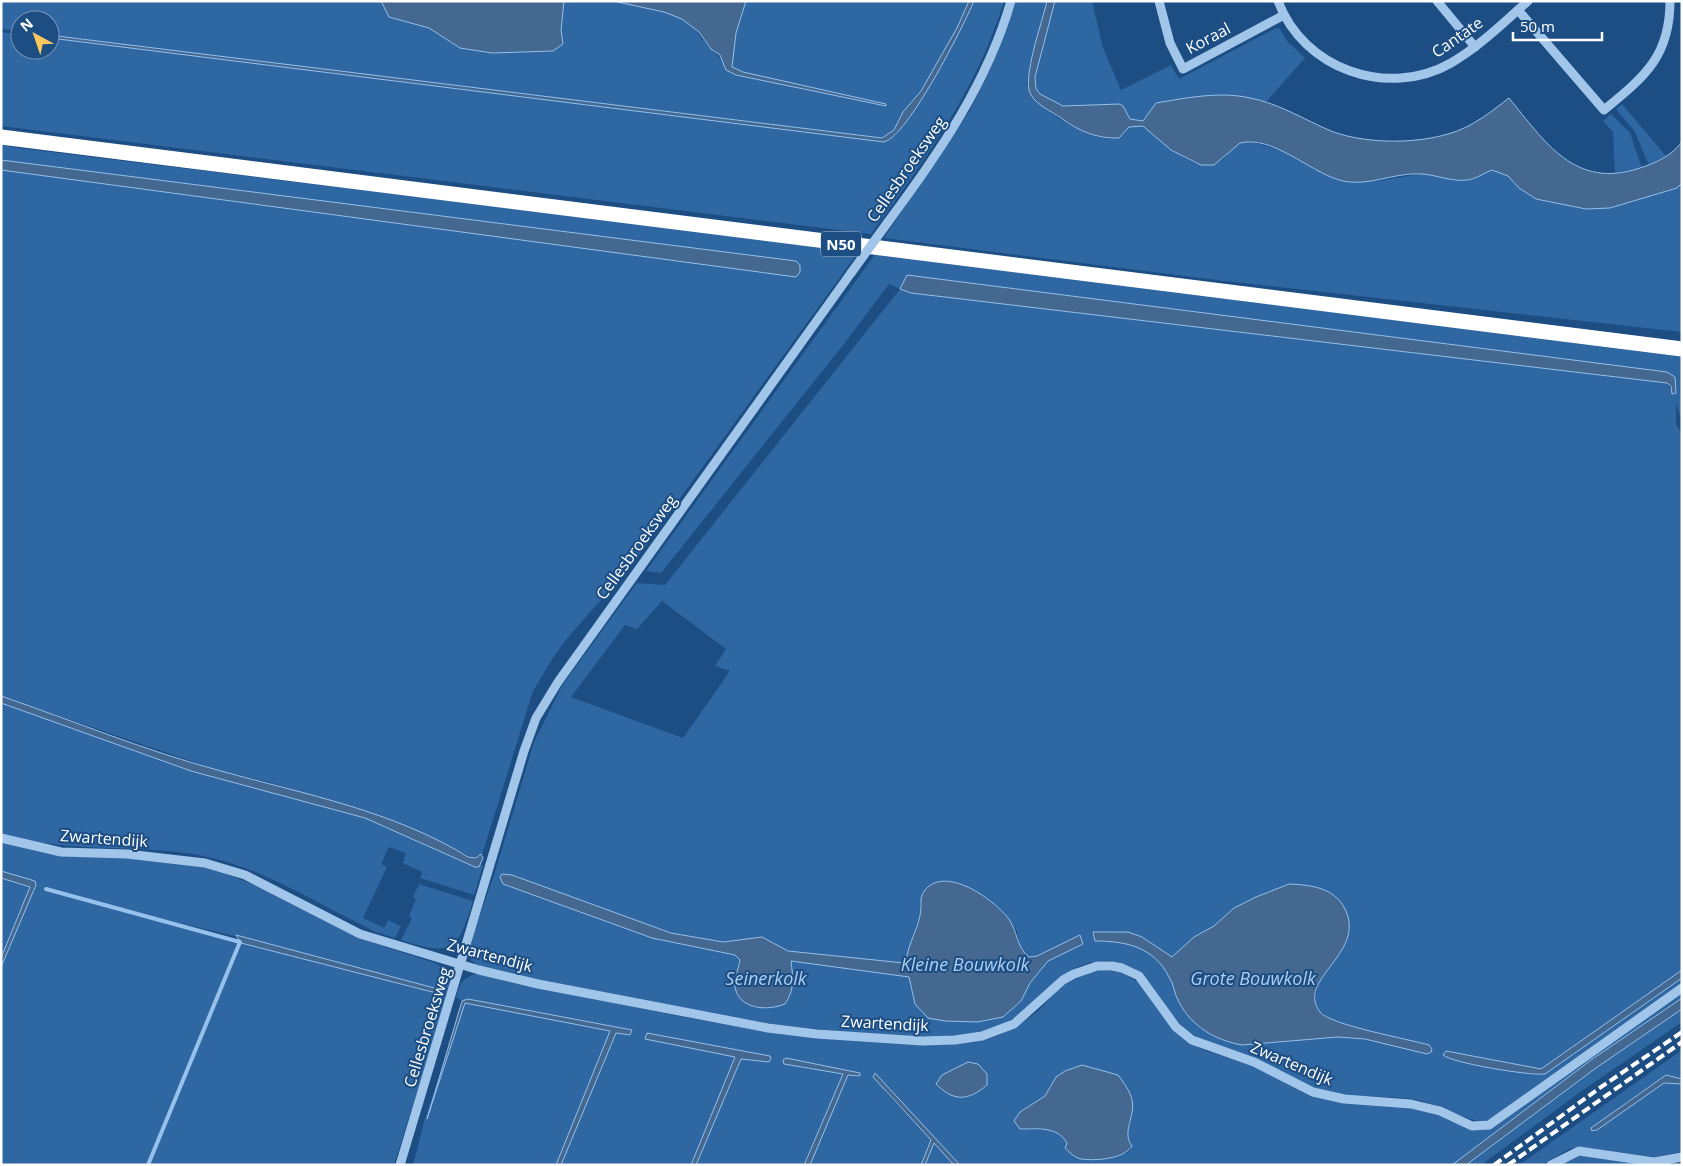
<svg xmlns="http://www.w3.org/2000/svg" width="1683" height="1166" font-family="'Open Sans',sans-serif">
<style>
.green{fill:#2f67a2;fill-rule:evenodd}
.water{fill:#446890;stroke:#95c1ec}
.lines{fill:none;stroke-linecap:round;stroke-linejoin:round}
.stream{stroke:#95c1ec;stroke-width:4}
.minor{stroke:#a2c5ea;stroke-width:9}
.highway{stroke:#fff;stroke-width:15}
.rail{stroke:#fff;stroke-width:4;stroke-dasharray:9 4;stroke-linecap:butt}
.minor-bridge{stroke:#a2c5ea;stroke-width:9}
.labels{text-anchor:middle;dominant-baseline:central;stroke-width:4;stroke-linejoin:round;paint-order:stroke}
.shield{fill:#1c4d83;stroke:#bbcada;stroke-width:1}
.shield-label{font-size:15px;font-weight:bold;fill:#fff}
.street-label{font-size:16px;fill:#fff;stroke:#1c4d83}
.water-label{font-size:18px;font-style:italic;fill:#adcff2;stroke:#1c4d83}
</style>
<rect width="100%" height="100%" fill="#1c4d83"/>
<!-- green -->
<g class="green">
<path d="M1,1H381L389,17L429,28L460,48L492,53L553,51L561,30L564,1C601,1 649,0 682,18C695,26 701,39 711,49C720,58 721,57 726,70L743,72L731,67L736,33L746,1H969L957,28L921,91L905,110L894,130L882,138L50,35V20H20V31L1,29Z"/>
<path d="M974,1H1004C977,90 925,160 871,234L1,126V32L20,35V50H50V38L884,142C908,136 963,27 974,1Z"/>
<path d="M1016,1H1047L1027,85C1033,92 1038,100 1044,107C1056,119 1096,142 1114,138C1122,136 1124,131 1129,127L1143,126L1171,150L1195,163L1222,160L1236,145L1244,142L1255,143L1285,152L1339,180L1378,181L1420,174L1470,180L1492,170L1508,176L1519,188L1536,199L1586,209L1611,208L1677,188L1682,183V332L1233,282L884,238L969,112L993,63Z"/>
<polygon points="1055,1 1092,1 1103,48 1121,90 1171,65 1179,79 1276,28 1280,29 1287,41 1305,58 1266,102 1232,95 1167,101 1156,103 1143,121 1130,119 1123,106 1119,104 1063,106 1040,94 1036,89 1035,77"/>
<polygon points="1622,104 1666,156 1649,166 1635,132 1616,109"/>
<polygon points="1611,114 1630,133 1642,168 1615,173 1613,132 1603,121"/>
<polygon points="1,145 18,148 859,251 634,562 564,642 553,658 533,691 482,855 473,858 416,831 368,813 268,782 220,771 1,696 1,170 409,225 800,265 796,261 1,160"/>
<path d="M876,253L1682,353V422L1676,403V424L1682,435V970L1541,1069L1489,1067L1530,1074H1544L1682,978V984L1488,1120L1479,1121C1458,1117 1439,1105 1418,1100C1391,1095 1363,1098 1336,1095C1307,1091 1280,1069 1253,1057C1233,1048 1210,1047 1192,1034C1160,1012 1155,965 1110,961C1066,957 1044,1000 1011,1020C999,1028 984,1032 970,1034C934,1040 897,1035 862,1033C732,1024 603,996 477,965L471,960L470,949L474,932L495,872L534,742L563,684L637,583L665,585L900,289L889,284L844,344L661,573L646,571ZM907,275L1667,372L1672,374C1675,381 1679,388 1674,395L1667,383L911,293ZM662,601L726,649L715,666L730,671L683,738L571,697L625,625L637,629ZM503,884L580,902L672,933L723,942L762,937L788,951L904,963L906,961L921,909L920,902L1007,917L1017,931L1021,951L1029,957L1037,956L1080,935L1083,944L1048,961L1030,983L1021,1001L1003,1017L977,1022L945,1021L915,1004L909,977L791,961L755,1008L747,1003L738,994L737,975L740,959L735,955L652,938ZM1289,884L1313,886L1329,892L1347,941L1318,983L1315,1001L1319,1011L1339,1024L1429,1045L1338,1037L1242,1045L1201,1029L1179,1002L1171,979L1163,966L1149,953L1135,945L1119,942L1095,941L1093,932C1134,930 1139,937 1172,957L1194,937L1214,926L1234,908L1256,897Z"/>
<path d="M1,703L191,771L365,818L475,867L480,864L483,866L474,895L420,878L422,872L403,863L406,853L389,847L381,864L387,867L363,918L384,928L388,920L401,926L395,938L376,932C325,908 275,875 220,860C149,840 72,857 1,833Z"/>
<polygon points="1,842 48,854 85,857 129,856 208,867 268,890 361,939 435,963 445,969 450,984 448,994 394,1165 149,1165 241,943 439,994 438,989 289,949 62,895 238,943 147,1165 1,1165 1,964 36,885 35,881 1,871"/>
<polygon points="1,878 30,887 1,958"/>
<path d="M419,884L473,901C458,948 455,958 401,940L412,918L409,916L416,899L413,897Z"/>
<path d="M1099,970L1121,972L1141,984L1191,1043L1206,1051L1260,1068L1296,1088L1401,1106L1438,1114L1474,1130L1491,1128L1682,992V998L1591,1060L1452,1165H960L875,1074L887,1094L931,1140L921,1165H809L848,1074L860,1076L784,1064L843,1074L803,1165H696L741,1059L769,1062L738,1050L691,1165H561L616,1033L630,1035L608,1025L468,999L462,1001L456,997C460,984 462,978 476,974C609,1001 746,1036 882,1042C916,1044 955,1047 988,1039C1008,1033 1028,1021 1043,1006C1049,999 1054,992 1061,987C1073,979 1085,974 1099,970ZM1082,1065L1095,1068L1132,1116C1128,1127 1125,1136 1132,1146L1129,1152L1111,1158L1067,1143L1063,1135L1054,1130L1020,1129L1017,1115L1045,1096L1065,1071Z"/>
<polygon points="465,1003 610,1031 556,1165 413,1165 425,1118"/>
<polygon points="1682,1009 1682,1022 1579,1093 1481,1165 1466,1165 1596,1068"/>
<polygon points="1682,1050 1682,1079 1666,1075 1625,1103 1592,1131 1594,1132 1664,1083 1682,1084 1682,1152 1654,1157 1582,1147 1569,1149 1542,1165 1519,1165"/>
<polygon points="934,1142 954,1165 925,1165"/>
<polygon points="1582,1155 1650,1165 1560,1165"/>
</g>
<!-- water -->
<g class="water">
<polygon points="381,1 564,1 561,30 563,44 553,51 492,53 460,48 429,28 389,17"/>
<polygon points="613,1 746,1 736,33 732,67 743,72 886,104 886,106 736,75 726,70 720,55 711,49 699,32 682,19 664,12"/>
<path d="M969,1H974C963,27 908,136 884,142L50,38V35L65,37L882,138L894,130L903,112L921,91L957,28Z"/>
<path d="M1047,1H1055L1035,77L1036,89L1040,94L1063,106L1119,104L1123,106L1130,119L1143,121L1156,103C1186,98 1220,91 1250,98C1278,103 1305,120 1331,131C1370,146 1436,145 1472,124C1485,117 1497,107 1509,98C1545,142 1575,190 1640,168C1656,163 1671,156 1682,142V183L1677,188L1610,208L1586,209L1536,199L1519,188L1508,176L1492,170C1484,173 1476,179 1467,180C1452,182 1437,175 1422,174C1394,172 1367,188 1339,180C1309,171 1272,135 1240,143L1214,165H1201L1171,150L1143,126L1129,127L1119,138C1098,139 1078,131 1061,118C1051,111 1038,106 1031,95C1021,80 1043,20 1047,1Z"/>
<polygon points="1,160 796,261 800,265 800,272 796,277 1,170"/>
<polygon points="907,275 1667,372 1675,377 1676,393 1672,394 1671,386 1667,383 911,293 900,289"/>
<path d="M1,696C74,721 146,751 221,771C304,794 394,811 468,857L476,858L481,854L483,858L479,867H475L365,818L191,771L1,703Z"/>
<polygon points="1,871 35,881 36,885 1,967 1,958 30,887 1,878"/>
<path d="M502,874L512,875L671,933L723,942L762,937L788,951L904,963L906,961C908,943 920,926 921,908C921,901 920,897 925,890C946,865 993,899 1008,918C1018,931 1016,947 1029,957L1037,956L1080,935L1083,944L1048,961L1030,983L1021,1001L1003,1017L977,1022L945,1021L928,1018L915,1004L909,977L791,961C793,978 795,989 785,1004C768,1011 739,1010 735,987C733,979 739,968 740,960L735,955L652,938L503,884L500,877Z"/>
<path d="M1289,884C1310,885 1334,887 1345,909C1367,954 1295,979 1320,1012C1330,1025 1408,1039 1429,1045L1432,1049L1431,1052L1427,1054L1365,1039L1338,1037L1242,1045C1215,1040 1192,1027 1179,1002C1174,994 1174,984 1169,977C1154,947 1126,941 1095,941L1093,932H1128L1142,937L1172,957L1194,937L1214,926L1234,908L1256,897Z"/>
<polygon points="236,935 438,989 440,994 241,943"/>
<path d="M1682,970V978L1545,1074C1530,1076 1452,1063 1443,1055L1446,1051L1541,1069Z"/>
<polygon points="1682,998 1682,1009 1596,1068 1466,1165 1452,1165 1591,1060"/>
<polygon points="468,999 632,1030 630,1035 616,1033 561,1165 556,1165 610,1031 465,1003 427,1119 462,1001"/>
<polygon points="647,1033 770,1056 771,1058 769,1062 741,1059 696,1165 691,1165 735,1057 645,1039"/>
<polygon points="786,1058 860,1073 860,1076 848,1075 810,1165 804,1165 843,1074 784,1064 783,1060"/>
<path d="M968,1062L978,1064L987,1074V1085C968,1101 954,1102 936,1084L942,1075Z"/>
<path d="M1082,1065L1118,1075C1124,1083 1130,1091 1132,1100C1136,1116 1121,1132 1132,1146C1124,1159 1096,1161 1081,1159C1075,1158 1069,1152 1065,1148L1067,1143C1057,1126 1039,1129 1020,1129L1014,1121L1020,1112L1045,1096L1056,1077L1065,1071Z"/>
<polygon points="875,1073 960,1165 954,1165 934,1143 925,1165 921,1165 931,1140 873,1077"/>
<polygon points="1666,1075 1682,1079 1682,1084 1664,1083 1597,1130 1592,1131 1591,1128"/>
</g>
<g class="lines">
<!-- stream -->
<polyline class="stream" points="46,889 240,942 148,1165"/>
<!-- minor -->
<g class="minor">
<polyline points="1159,1 1170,43 1183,69 1284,15"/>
<path d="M1278,1C1303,69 1388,99 1451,63C1479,47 1504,22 1528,1"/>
<polyline points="1437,1 1475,47"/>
<path d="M1518,10L1604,110C1644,77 1670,57 1670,1"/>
<path d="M888,222C939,153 987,84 1011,1"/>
<polyline points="1,838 61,852 127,854 205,863 245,875 360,934 479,970 538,984 768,1028 817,1034 922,1041 955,1040 982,1036 1014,1024 1063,980 1074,974 1097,966 1112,966 1122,968 1139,976 1176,1027 1192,1040 1254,1062 1313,1092 1344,1099 1411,1104 1440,1111 1472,1126 1489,1125 1682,988"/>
<polyline points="400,1165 524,751 536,718 558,682 851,273"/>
<polyline points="1551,1165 1579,1151 1654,1162 1682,1157"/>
</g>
<!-- highway -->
<polyline class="highway" points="1,137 1682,349"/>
<!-- rail -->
<g class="rail">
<polyline points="1494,1165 1601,1087 1682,1032"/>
<polyline points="1508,1165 1682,1042"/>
</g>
<!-- minor-bridge -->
<polyline class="minor-bridge" points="851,273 888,222"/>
</g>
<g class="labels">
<!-- shield labels -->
<rect class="shield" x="821" y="231.5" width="40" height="25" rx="4"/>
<g class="shield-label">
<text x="841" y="244">N50</text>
</g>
<!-- street labels -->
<g class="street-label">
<text transform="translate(1457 37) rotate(-35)">Cantate</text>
<text transform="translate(1208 38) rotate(-28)">Koraal</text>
<text transform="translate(906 169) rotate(-55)">Cellesbroeksweg</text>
<text transform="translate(636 547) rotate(-54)">Cellesbroeksweg</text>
<text transform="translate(104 838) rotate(4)">Zwartendijk</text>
<text transform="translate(490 955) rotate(15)">Zwartendijk</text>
<text transform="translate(885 1023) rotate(3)">Zwartendijk</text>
<text transform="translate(427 1027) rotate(-73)">Cellesbroeksweg</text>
<text transform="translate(1292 1063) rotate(23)">Zwartendijk</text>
</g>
<!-- water labels -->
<g class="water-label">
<text x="965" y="964">Kleine Bouwkolk</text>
<text x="766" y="978">Seinerkolk</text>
<text x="1253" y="978">Grote Bouwkolk</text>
</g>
</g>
<!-- border -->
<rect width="1683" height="1166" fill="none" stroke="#ffffff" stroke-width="5"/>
<!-- north arrow -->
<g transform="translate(35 35) rotate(320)"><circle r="24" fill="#1c4d83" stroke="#7794b5"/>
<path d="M0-4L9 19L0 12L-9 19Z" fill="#fbc85f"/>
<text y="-8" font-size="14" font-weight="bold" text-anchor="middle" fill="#ffffff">N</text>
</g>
<!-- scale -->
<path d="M1513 32v8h89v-8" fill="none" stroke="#ffffff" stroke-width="2.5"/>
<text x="1520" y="32" font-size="15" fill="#ffffff" stroke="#1c4d83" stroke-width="4" paint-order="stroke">50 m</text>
</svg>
